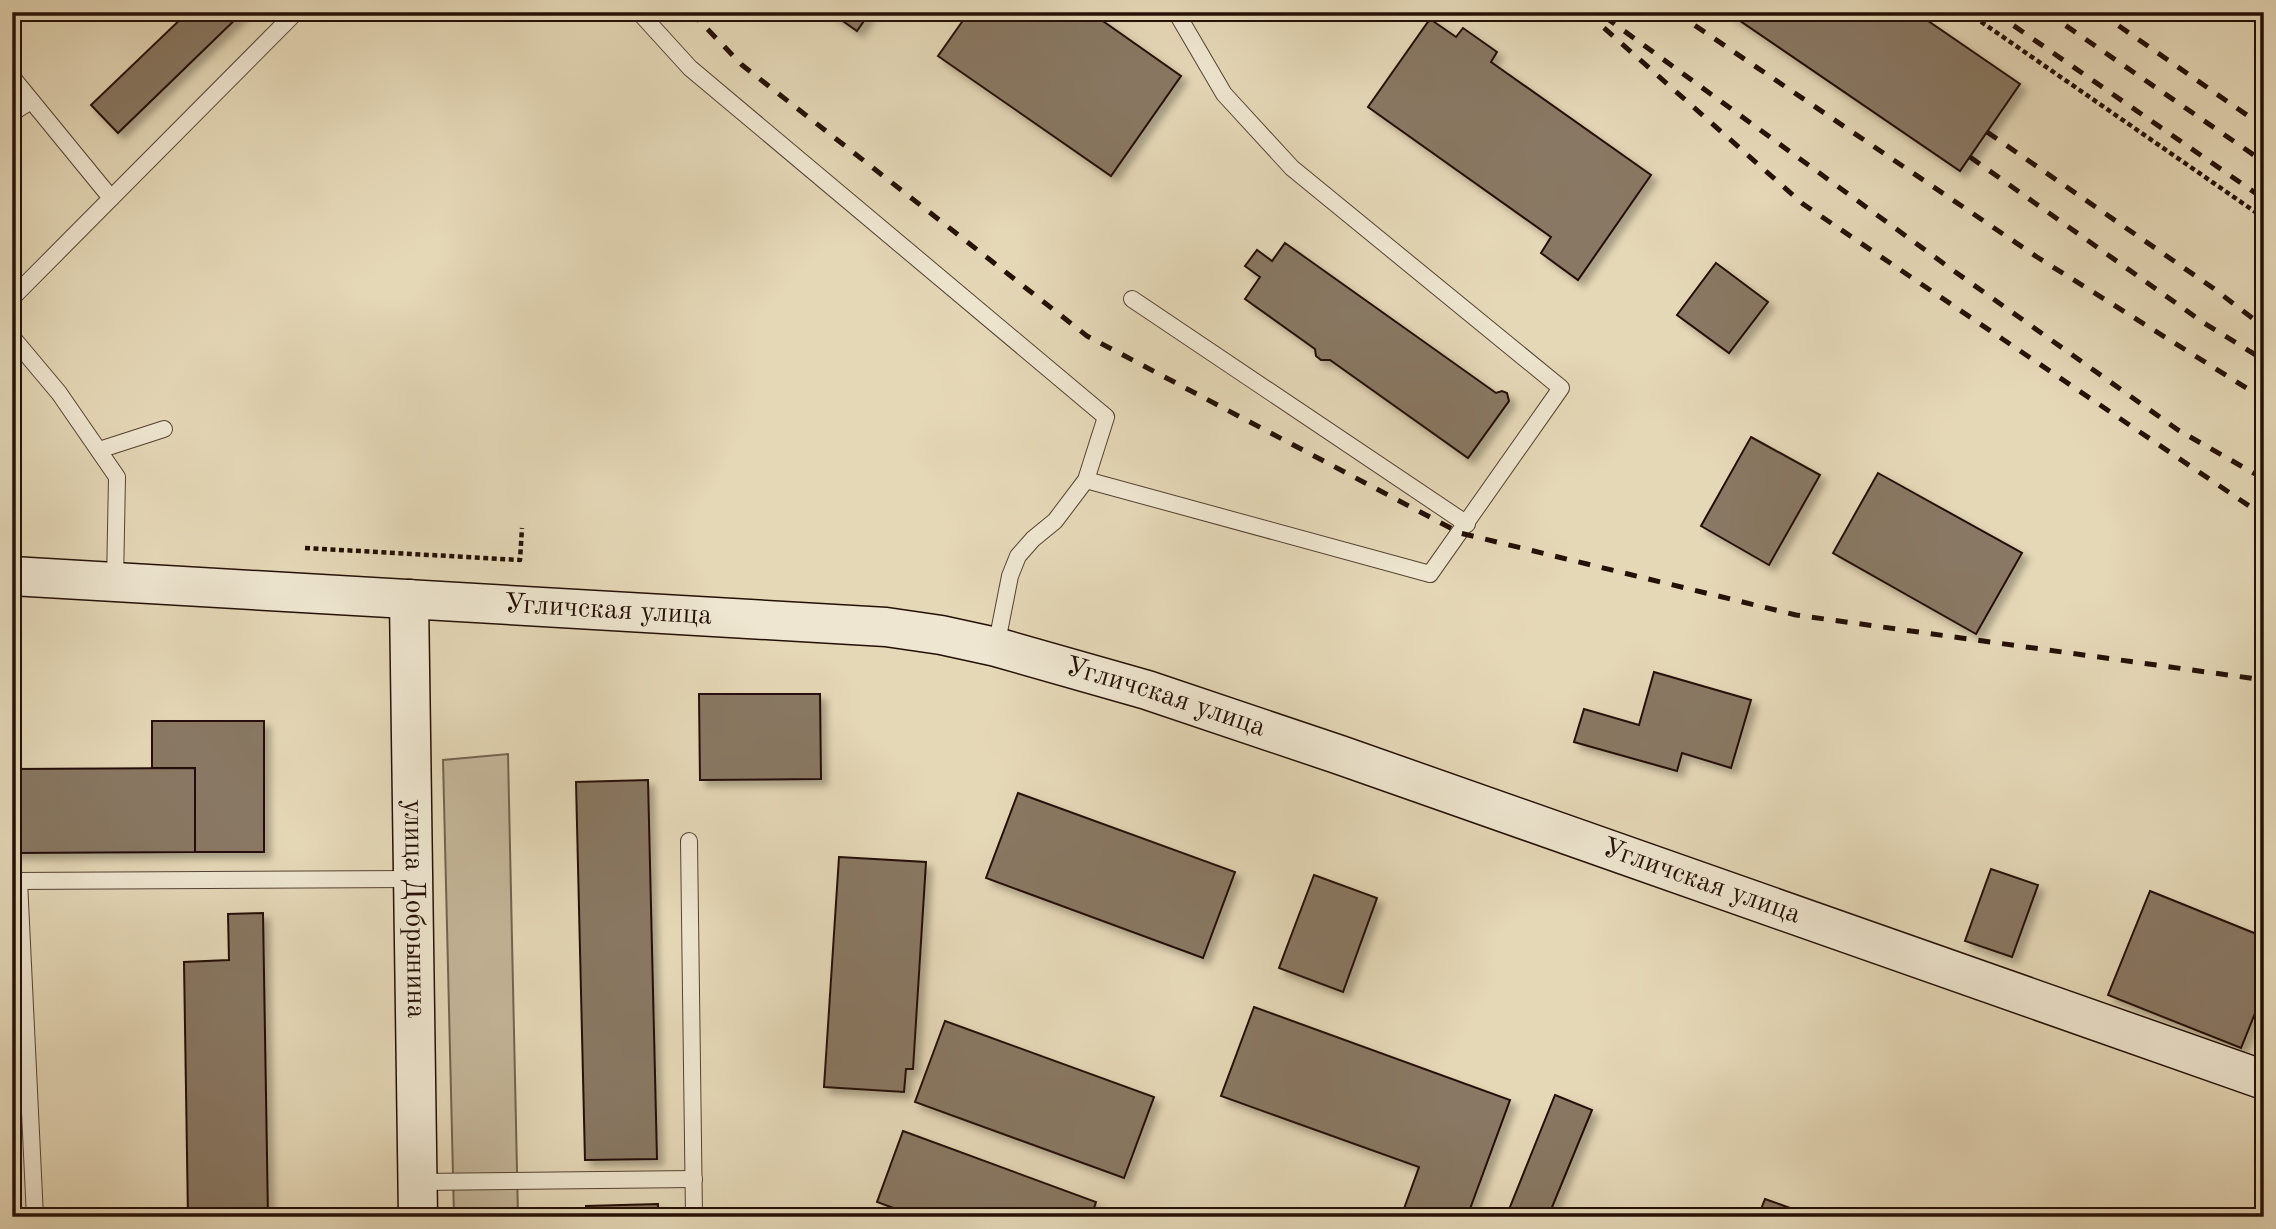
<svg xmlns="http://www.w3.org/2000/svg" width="2276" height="1229" font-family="'Old Standard TT',serif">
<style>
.green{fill:#c4b699;stroke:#746350;stroke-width:2}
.building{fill:#897863;stroke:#251007;stroke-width:2;filter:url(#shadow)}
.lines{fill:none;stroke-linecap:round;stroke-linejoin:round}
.lane-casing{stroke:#554233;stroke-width:18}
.secondary-casing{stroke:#251007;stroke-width:41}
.path{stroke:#251007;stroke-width:4.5;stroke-dasharray:5 3.5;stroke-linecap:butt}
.lane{stroke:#eee6d0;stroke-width:16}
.secondary{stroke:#eee6d0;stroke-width:38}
.rail{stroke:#251007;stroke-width:5;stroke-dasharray:12 12;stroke-linecap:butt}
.labels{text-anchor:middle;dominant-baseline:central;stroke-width:5;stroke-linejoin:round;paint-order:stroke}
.street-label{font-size:28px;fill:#251007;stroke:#eee6d0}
</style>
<defs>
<filter id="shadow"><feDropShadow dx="6" dy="6" stdDeviation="3.5" flood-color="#0004"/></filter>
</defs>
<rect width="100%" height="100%" fill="#e5d8b7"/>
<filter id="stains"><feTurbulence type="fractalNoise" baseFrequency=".00286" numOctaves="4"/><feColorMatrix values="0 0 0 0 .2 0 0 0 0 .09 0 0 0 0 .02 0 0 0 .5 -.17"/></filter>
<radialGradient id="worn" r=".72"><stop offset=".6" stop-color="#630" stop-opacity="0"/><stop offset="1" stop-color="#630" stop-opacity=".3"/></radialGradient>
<!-- green -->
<polygon class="green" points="508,754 518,1217 454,1217 443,760"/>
<!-- building -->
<g class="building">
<polygon points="188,12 243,12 118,133 91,105"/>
<polygon points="830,12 870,12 857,31"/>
<polygon points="969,12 1090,12 1181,76 1111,176 938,56"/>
<polygon points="1727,12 1915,12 2020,84 1960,171"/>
<polygon points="1430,19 1456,37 1463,28 1497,52 1491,62 1651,175 1578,280 1541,253 1551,237 1368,107"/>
<polygon points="1285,243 1496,393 1502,391 1507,393 1509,401 1468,458 1330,360 1321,360 1316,356 1315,349 1245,299 1260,277 1245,266 1257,250 1272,261"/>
<polygon points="1716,263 1768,302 1729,353 1677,315"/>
<polygon points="1751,437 1820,475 1769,565 1701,526"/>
<polygon points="1878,473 2022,553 1976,634 1833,553"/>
<polygon points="1654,672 1751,700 1731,768 1682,753 1677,771 1574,742 1584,709 1639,725"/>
<polygon points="699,694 820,694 821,779 700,780"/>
<polygon points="152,721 264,721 264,852 195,852 195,768 152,768"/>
<polygon points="195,768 195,852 12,853 12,769"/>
<polygon points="648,780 657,1159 585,1160 576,782"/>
<polygon points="1018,793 1235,872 1203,958 986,878"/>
<polygon points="839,857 926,862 913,1069 906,1069 904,1092 824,1087"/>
<polygon points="1991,869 2038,885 2012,957 1965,941"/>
<polygon points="1314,875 1377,898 1343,992 1279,968"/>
<polygon points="2150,891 2264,937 2264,991 2241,1048 2108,995"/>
<polygon points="263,913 268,1217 188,1217 184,962 229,960 228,914"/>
<polygon points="1254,1007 1510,1100 1467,1217 1401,1217 1419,1167 1221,1096"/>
<polygon points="945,1021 1154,1097 1124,1178 915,1102"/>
<polygon points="1555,1095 1592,1110 1548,1217 1506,1217"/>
<polygon points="903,1131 1096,1202 1091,1217 918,1217 877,1202"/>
<polygon points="1765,1199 1815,1217 1758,1217"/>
<polygon points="658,1204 658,1217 586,1217 586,1206"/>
</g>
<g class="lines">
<defs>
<g id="lane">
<polyline points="639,12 690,68 1106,417 1086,480 1055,521 1033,539 1018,556 1010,576 996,647"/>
<polyline points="12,77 111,198"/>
<polyline points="12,113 31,101"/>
<polyline points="12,298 296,12"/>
<polyline points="1132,299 1467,524"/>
<polyline points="12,337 59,393 117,477 115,582"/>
<polyline points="99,450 164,429"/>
<polyline points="1086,480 1430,574 1561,388 1292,168 1224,94 1176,12"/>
<polyline points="689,841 694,1217"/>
<polyline points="12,881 413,879"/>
<polyline points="19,881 35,1217"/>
<polyline points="418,1182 694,1179"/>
</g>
<g id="secondary">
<path id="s1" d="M12,576L886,627L941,635L996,647L1147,690L1340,755L2264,1080"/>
<path id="s2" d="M409,599L418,1217"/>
</g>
</defs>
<!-- lane casing -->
<use href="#lane" class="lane-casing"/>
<!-- secondary casing -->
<use href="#secondary" class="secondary-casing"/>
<!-- path -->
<g class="path">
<polyline points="1967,12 2264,218"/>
<polyline points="305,548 520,560 522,528"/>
</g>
<!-- lane -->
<use href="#lane" class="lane"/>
<!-- secondary -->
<use href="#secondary" class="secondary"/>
<!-- rail -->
<g class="rail">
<polyline points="691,12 742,65 1087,336 1460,533 1796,615 2264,680"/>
<polyline points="1586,12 1803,204 2264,516"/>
<polyline points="1675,12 2037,257 2264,399"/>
<polyline points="1994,12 2264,199"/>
<polyline points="2046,12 2264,162"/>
<polyline points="2099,12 2264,127"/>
<polyline points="1605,17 1954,271 2178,430 2264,479"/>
<polyline points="1987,132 2213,288 2264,327"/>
<polyline points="1970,157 2204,323 2264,360"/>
</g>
</g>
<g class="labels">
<!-- street labels -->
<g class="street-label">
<text stroke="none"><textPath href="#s1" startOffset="597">Угличская улица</textPath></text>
<text stroke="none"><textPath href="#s1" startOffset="1164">Угличская улица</textPath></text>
<text stroke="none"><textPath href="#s1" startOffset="1731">Угличская улица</textPath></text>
<text stroke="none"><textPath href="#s2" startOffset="310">улица Добрынина</textPath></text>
</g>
</g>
<!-- margin -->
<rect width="2276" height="1229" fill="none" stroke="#e5d8b7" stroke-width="42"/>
<rect x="14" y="14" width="2248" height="1201" fill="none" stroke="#251007" stroke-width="3.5"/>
<rect x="21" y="21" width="2234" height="1187" fill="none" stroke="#251007" stroke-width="2"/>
<rect width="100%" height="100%" filter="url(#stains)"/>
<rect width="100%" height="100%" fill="url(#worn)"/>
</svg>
